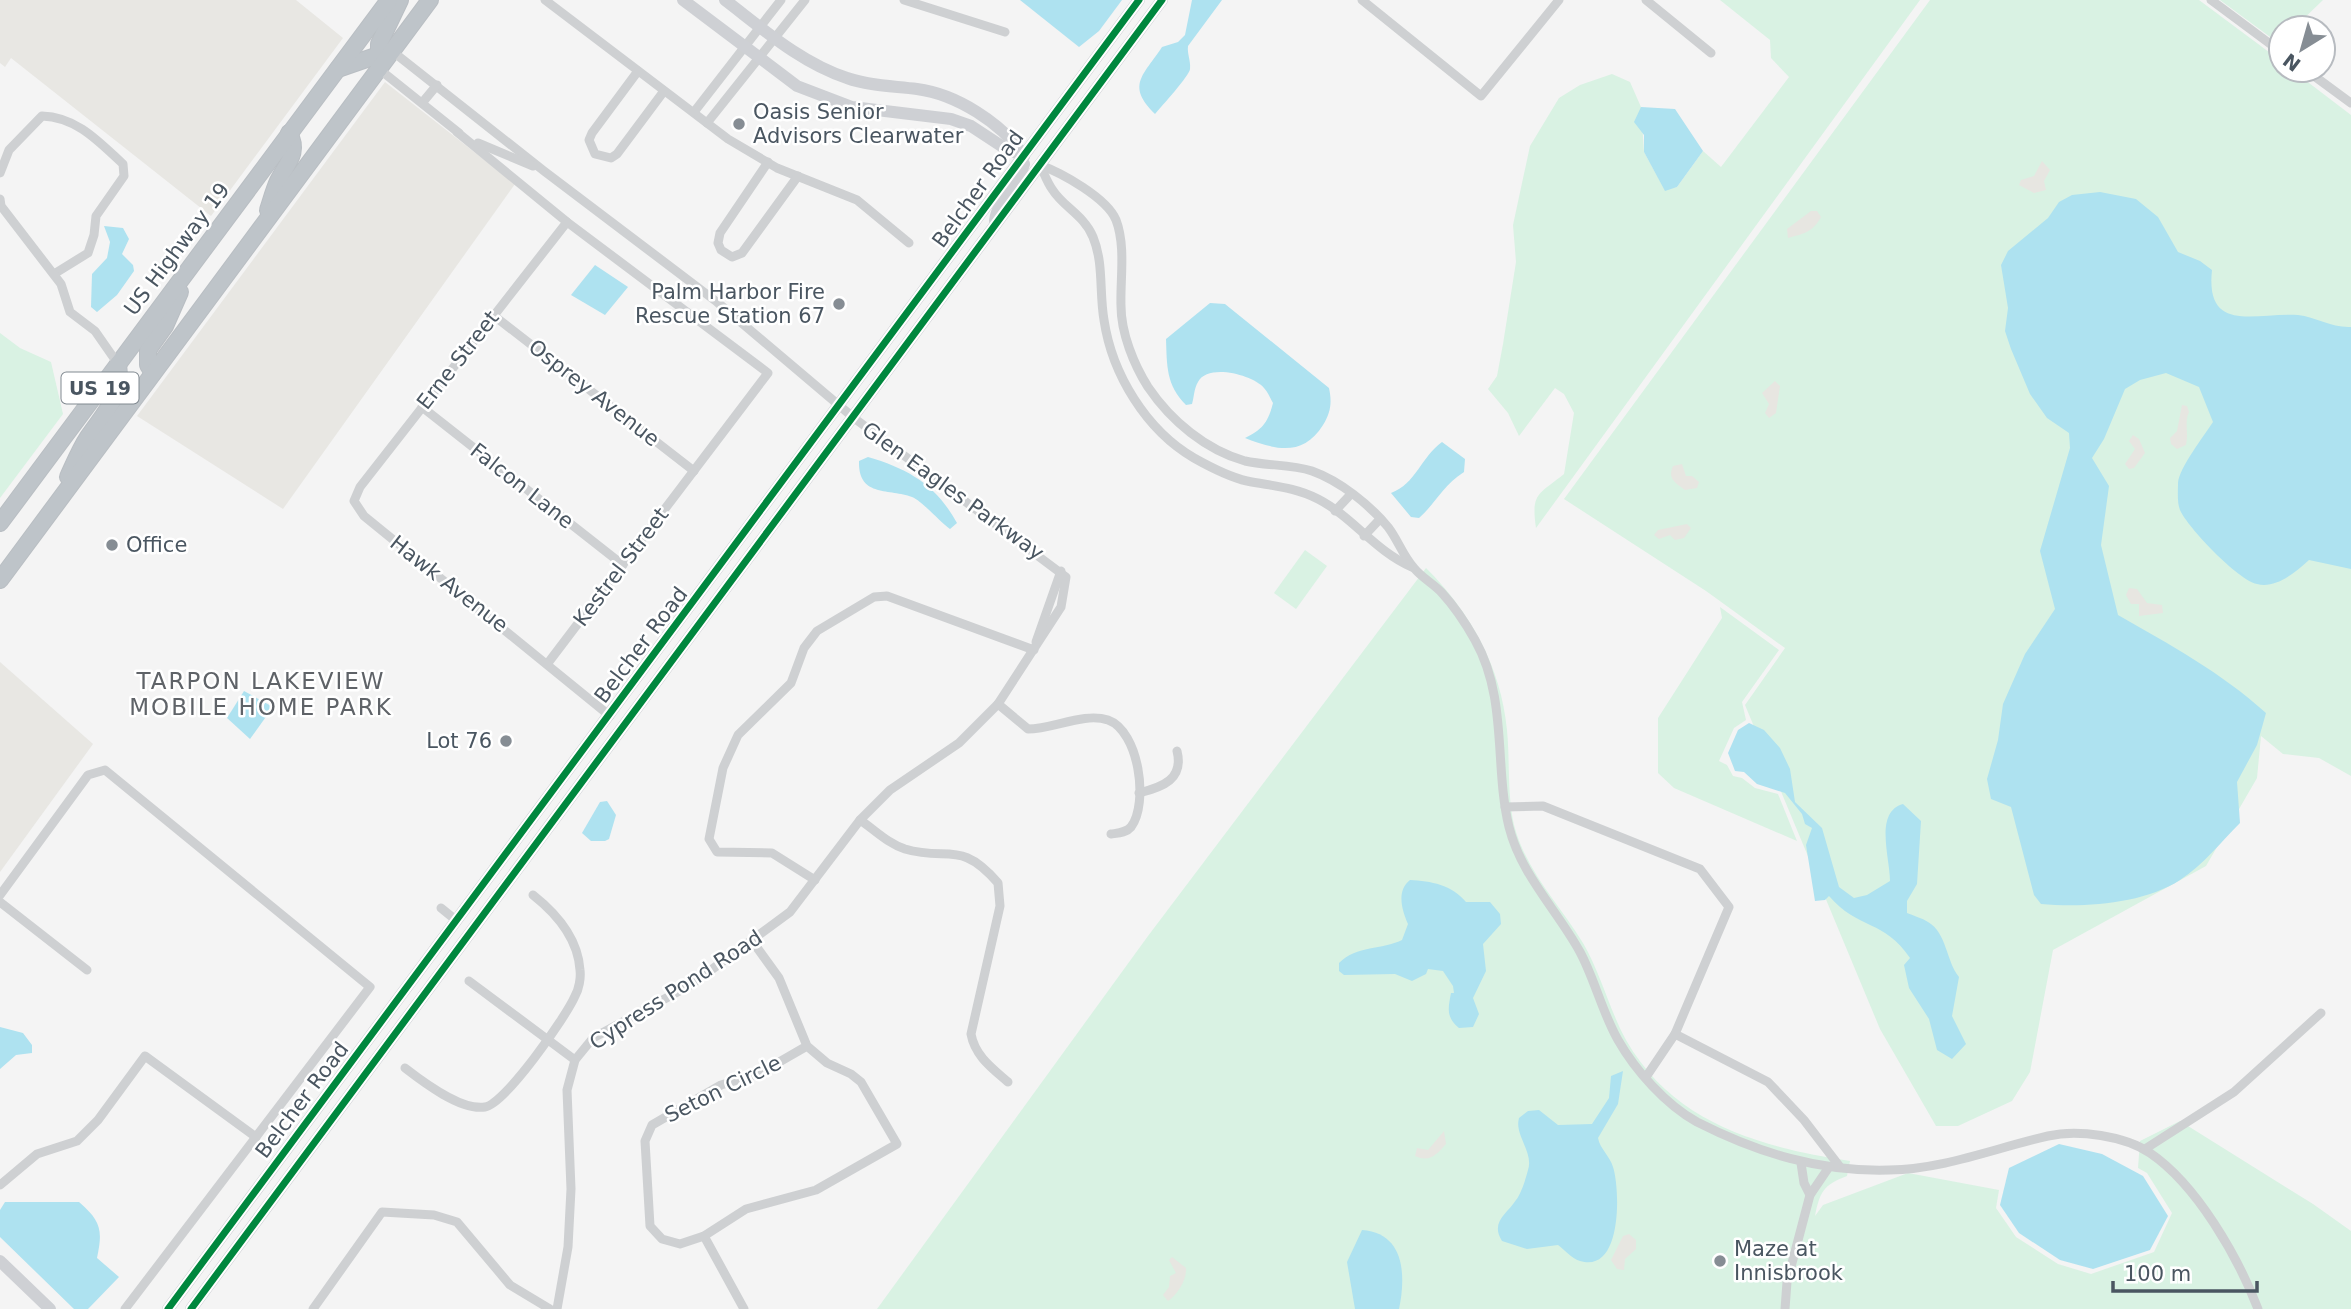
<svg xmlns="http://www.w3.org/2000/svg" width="2351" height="1309" font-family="'DejaVu Sans',sans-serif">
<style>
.commercial{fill:#e8e7e3}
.green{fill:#d9f2e3}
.sand{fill:#e7e6e1}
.water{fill:#aee2f0}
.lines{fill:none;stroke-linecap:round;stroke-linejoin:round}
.highway-casing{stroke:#b9bec3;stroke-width:18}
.street{stroke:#ced0d2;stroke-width:9}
.secondary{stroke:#ced0d4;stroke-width:12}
.highway{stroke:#bec4c9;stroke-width:16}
.cycleway-casing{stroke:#fff;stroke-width:11}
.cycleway{stroke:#00873e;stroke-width:7}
.poi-dot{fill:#868d94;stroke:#fff;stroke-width:2.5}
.labels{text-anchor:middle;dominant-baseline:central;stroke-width:5;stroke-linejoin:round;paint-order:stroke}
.shield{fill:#fff;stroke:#808990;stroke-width:2}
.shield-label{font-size:19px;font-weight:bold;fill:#4a5661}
.poi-label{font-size:21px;fill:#4a5661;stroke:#fff;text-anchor:start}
.street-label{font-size:21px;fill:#4a5661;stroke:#fff}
.neighbourhood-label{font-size:23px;letter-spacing:2px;fill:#5f6368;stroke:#fff}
</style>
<rect width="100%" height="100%" fill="#f4f4f4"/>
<!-- commercial -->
<g class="commercial">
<polygon points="0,0 296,0 343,38 211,216 11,58 5,67 0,63"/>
<polygon points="385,82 515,184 283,509 137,416"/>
<polygon points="0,662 93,744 0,872"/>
</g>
<!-- green -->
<g class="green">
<path d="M1720,0H1920L1536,528C1531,493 1538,495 1564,474L1574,413L1564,394L1555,388L1519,436L1508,413L1488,389L1497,376L1503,344L1516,262L1513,225L1530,146L1559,98L1580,85L1612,74L1630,82L1641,107L1644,152L1665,190L1677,187L1703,151L1721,167L1789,77L1771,58L1770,40Z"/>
<polygon points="1930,0 2199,0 2281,61 2281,70 2292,70 2351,115 2351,776 2319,758 2283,754 2261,736 2257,778 2206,866 2053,950 2030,1072 2012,1101 1958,1126 1936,1126 1880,1029 1745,705 1785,648 1706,591 1564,499"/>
<polygon points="2220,0 2323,0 2294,28 2281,28 2281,45"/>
<polygon points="0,333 20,348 51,362 63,414 0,498"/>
<polygon points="1305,550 1327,566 1296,609 1274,593"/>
<path d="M1426,568C1470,612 1501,666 1507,730C1510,761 1507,794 1514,825C1526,871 1559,904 1583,943C1601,974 1609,1009 1626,1040C1674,1124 1761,1147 1850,1161L1847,1176C1823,1185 1820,1192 1815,1216L1823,1205L1908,1173L1999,1190L1996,1208L2016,1237L2058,1264L2091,1274L2154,1252L2172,1213L2147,1173L2138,1168L2140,1141L2180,1121L2313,1204L2351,1231V1309H877L1148,936Z"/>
<polygon points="1720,607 1779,650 1742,702 1746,720 1734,728 1719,761 1727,765 1733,776 1742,778 1755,788 1778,794 1797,841 1674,788 1658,773 1658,718 1722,618"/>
</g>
<!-- sand -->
<g class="sand">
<polygon points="2042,161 2050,170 2044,181 2046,190 2034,193 2019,185 2021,180 2034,176"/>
<path d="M1811,211H1817L1821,217C1813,232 1803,234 1788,238L1787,229Z"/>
<polygon points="1775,381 1780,386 1776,413 1769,418 1765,413 1769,404 1762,393"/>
<path d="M2182,405L2187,406L2189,412C2184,422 2189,433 2186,445L2177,449L2171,444L2170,438L2177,431Z"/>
<polygon points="2133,435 2139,439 2145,453 2134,468 2129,469 2125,464 2135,449 2129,441"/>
<path d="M1682,464L1686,476H1692L1699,482L1697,488L1685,490C1676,483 1667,479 1673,466Z"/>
<polygon points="1687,524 1691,528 1684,538 1675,540 1670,535 1659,539 1654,535 1658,530"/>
<polygon points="2129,588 2137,589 2147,603 2162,605 2163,613 2139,616 2139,604 2131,604 2126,595"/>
<path d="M1444,1131L1446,1144C1437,1154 1430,1163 1415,1156L1417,1148L1428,1150Z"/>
<polygon points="1629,1234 1636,1240 1636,1249 1625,1259 1624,1270 1617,1269 1611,1260 1623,1236"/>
<path d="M1172,1257L1186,1268C1187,1280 1177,1295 1168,1301L1163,1295L1169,1287L1170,1276L1176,1273L1169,1260Z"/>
</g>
<!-- water -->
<g class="water">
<polygon points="1020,0 1122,0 1099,31 1079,47"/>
<path d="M1192,0H1222L1188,46C1187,54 1191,61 1190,69C1190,75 1161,107 1155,114C1126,85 1143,76 1162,47L1178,42L1185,35Z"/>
<polygon points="1641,107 1675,109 1703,151 1677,187 1665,191 1644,152 1644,135 1634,122"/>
<path d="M2100,192L2136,199L2158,217L2178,252L2200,261L2212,270C2205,335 2257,312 2298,315C2316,317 2332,328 2351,327V569L2309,560C2296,572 2276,589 2257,584C2238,580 2188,528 2180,510C2177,503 2178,491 2178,483C2179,468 2204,436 2213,422L2199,387L2166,373L2140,380L2125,389L2104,439L2092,458L2109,486L2101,545L2118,615C2169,644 2222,673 2266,713L2257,745L2237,782L2240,823C2221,842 2203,865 2180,880C2143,904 2083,908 2041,904L2034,895L2011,807L1991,799L1987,779L1998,740L2003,704L2025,654L2055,609L2040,551L2070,448L2069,433L2047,418L2030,394L2011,349L2005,331L2008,308L2001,265L2008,251L2048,218L2059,202L2072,195Z"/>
<polygon points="104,226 123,228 129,239 122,254 133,265 134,271 117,295 97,312 91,307 92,274 107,258 110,242"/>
<polygon points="595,265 628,287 605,315 571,295"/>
<path d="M1210,303L1225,304L1329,388C1332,402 1331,412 1323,425C1303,457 1276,450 1245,438C1263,429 1268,422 1273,403C1270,398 1268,392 1264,388C1253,375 1208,363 1198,382C1194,388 1194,398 1192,404L1186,405C1166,385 1167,366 1166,339Z"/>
<path d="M1442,442L1465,459L1464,472C1442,486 1437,502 1419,518L1411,517L1391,493C1416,484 1421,457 1442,442Z"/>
<path d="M868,457C909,469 936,485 957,523L950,529C939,521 922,501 912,497C890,488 858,498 859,461Z"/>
<polygon points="244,691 273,707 250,739 227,718"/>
<path d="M1749,723L1764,730L1780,748L1790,769L1795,802L1822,828L1839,887L1854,898L1867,895L1890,881C1890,858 1874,812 1903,804L1921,821L1917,884L1907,901V913C1914,916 1922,918 1928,922C1947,933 1946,961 1959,977L1952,1016L1966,1044L1952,1059L1937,1050L1929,1019L1909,988L1904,965L1910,958C1884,919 1858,930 1829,896L1825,900L1815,901L1806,845L1812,828L1805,824L1802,814L1785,793L1757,784L1744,772L1735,771L1728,753L1738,730Z"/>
<polygon points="607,801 616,815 609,839 605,841 591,841 582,833 600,802"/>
<path d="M1410,880C1431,881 1452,885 1466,902H1490L1500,914L1501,924L1483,944L1486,971L1473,998L1479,1014L1473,1027L1459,1028C1446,1017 1448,1009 1451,993H1454L1453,986L1443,971L1428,969L1426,974L1412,981L1395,974L1344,975L1339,971V963C1357,945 1382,950 1402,940L1408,924C1402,910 1396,891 1410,880Z"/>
<polygon points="0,1027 23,1033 32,1045 32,1053 16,1055 0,1069"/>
<path d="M1623,1071L1618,1104L1598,1138C1600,1149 1610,1156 1613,1167C1620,1188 1623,1274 1580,1261C1571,1258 1565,1250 1558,1245L1527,1249L1502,1241C1490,1222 1507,1214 1516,1200C1521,1194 1526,1178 1528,1170C1534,1152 1514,1135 1519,1118L1528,1111L1539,1110L1558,1125L1592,1124L1609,1098L1611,1076Z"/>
<polygon points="2059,1144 2102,1154 2143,1176 2168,1216 2150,1250 2093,1269 2060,1260 2019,1233 2000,1205 2009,1168"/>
<path d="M5,1202H79C101,1221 103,1230 97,1258L119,1277L88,1309H74L0,1237V1210Z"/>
<path d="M1362,1230C1405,1233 1406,1276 1399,1309H1355L1347,1262Z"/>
</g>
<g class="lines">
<defs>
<g id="highway">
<polyline points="338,69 387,52"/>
<polyline points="379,69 379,44 400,0"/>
<path d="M268,210C271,201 274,190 278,181C286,164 300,153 289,133"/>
<polyline points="153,373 148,365 148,350 165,326 180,292"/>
<path d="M68,477C74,464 80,449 88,437C105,412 123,396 118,364"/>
<polyline points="0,523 389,0"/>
<polyline points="0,580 430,0"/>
</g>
</defs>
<!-- highway casing -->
<use href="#highway" class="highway-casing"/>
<!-- street -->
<g class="street">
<polyline points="545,0 728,139 777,168 857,200 909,243"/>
<polyline points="904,0 1005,32"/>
<polyline points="1362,0 1481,96 1559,0"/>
<polyline points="1646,0 1711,53"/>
<polyline points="2211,0 2281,52"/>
<polyline points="392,51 544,171 717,302 854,418 1066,577 1061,607 998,704 959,743 890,790 860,820 790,912 692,984 593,1038 575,1060 567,1090 571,1189 568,1247 557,1309"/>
<polyline points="379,69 459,133"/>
<polyline points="2306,70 2351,103"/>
<polyline points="638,71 592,133 589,140 595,154 611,158 617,154 664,91"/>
<polyline points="422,103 437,85"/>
<polyline points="694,112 781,0"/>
<polyline points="707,123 805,0"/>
<polyline points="457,132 567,222 768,373 548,663"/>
<polyline points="478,143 533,166"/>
<polyline points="768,162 720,233 718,243 721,250 732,257 742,253 798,176"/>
<path d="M1040,165C1062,173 1107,198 1116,220C1126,246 1120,280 1121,306C1121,333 1134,365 1148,387C1171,421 1206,450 1245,461C1267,466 1291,464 1312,471C1340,481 1370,505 1388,527C1398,540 1403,556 1414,568C1422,578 1434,584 1442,593C1455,607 1466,624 1475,640C1508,699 1494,765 1509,827C1521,875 1557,910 1580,952C1595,980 1602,1012 1618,1040C1635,1070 1666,1105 1697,1122C1758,1153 1820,1172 1889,1170C1945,1169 1995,1148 2048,1136C2078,1129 2125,1136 2150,1153C2197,1185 2238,1257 2258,1309"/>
<path d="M1040,165C1044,173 1047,182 1052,189C1063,207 1084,215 1093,237C1104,264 1099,291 1104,320C1112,374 1146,430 1194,458C1210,467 1229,477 1247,481C1272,486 1295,487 1318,499C1353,517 1375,551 1412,567"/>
<path d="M0,173L9,150L42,116C77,117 99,142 123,164L124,176L96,216L94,235L88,253L54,274"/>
<polyline points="0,199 1,206 61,284 70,312 95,331 118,364"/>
<polyline points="567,222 360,487 354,501 364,516 610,716"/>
<polyline points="493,315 694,471"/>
<polyline points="422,407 623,565"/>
<polyline points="1335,511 1351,494"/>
<polyline points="1364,536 1380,519"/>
<polyline points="1036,642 1061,571"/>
<path d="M998,704L1028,729C1053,729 1084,712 1108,720C1139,731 1149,803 1131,827C1126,833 1118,833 1111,834"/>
<path d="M1139,793C1163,787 1184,779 1177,751"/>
<polyline points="1505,807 1543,806 1700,869 1729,907 1675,1034 1768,1082 1804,1120 1840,1167"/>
<path d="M860,820C875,830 887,843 905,849C948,862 960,839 998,883L1000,906L971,1034C975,1056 992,1068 1008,1082"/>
<polyline points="815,880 772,853 717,852 709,839 723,768 738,735 791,683 804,648 817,631 874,597 887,596 1034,650"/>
<polyline points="0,895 88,775 105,770 370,987 125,1309"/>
<polyline points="0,902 87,970"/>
<polyline points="441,908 457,921"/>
<polyline points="753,942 779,978 807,1046 827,1063 851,1074 861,1082 897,1144 816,1190 746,1209 704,1236 680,1244 662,1239 650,1226 645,1141 652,1125 721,1085 760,1073 807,1046"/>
<polyline points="469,981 575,1060"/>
<path d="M405,1068C423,1082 461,1111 485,1107C505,1104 566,1017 575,996C579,989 581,978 580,970C578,938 557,914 533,895"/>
<polyline points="1646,1077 1675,1034"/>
<polyline points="2145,1149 2234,1092 2321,1013"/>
<polyline points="1801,1163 1804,1183 1810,1195"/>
<polyline points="0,1185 37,1154 77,1141 98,1120 145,1056 256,1137"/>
<polyline points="704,1236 744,1309"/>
<polyline points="313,1309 382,1212 434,1215 457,1222 510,1285 550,1309"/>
<polyline points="1785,1309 1787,1282 1810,1195 1829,1167"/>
</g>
<!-- secondary -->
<g class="secondary">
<polyline points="683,0 797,86 852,107 951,119 971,126 1006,149 1024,156"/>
<path d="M725,0C763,29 801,63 847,78C869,86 894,86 917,89C956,94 1002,123 1024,156"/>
<path d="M995,221C997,200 1019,185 1024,164"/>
<polyline points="0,1261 50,1309"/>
<polyline points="168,1309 1139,0"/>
<polyline points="191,1309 1162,0"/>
</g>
<!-- highway -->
<use href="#highway" class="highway"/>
<defs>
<g id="cycleway">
<polyline points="168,1309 1139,0"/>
<polyline points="191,1309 1162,0"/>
</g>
</defs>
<!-- cycleway casing -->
<use href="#cycleway" class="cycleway-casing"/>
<!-- cycleway -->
<use href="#cycleway" class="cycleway"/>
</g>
<!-- markers -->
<g class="poi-dot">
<circle cx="739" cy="124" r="7"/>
<circle cx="839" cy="304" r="7"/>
<circle cx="112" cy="545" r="7"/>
<circle cx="506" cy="741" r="7"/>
<circle cx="1720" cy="1261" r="7"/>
</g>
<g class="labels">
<!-- shield labels -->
<rect class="shield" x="61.5" y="372.5" width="77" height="31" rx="5"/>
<g class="shield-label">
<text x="100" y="388">US 19</text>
</g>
<!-- poi labels -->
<g class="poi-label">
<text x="753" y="112">Oasis Senior<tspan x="753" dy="24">Advisors Clearwater</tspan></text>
<text x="825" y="292" text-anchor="end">Palm Harbor Fire<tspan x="825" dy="24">Rescue Station 67</tspan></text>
<text x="126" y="545">Office</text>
<text x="492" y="741" text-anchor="end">Lot 76</text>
<text x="1734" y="1249">Maze at<tspan x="1734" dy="24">Innisbrook</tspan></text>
</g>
<!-- street labels -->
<g class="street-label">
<text transform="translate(978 189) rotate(-54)">Belcher Road</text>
<text transform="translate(177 249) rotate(-53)">US Highway 19</text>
<text transform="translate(458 360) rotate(-52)">Erne Street</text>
<text transform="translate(594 393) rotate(38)">Osprey Avenue</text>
<text transform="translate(522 486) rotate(38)">Falcon Lane</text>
<text transform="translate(953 491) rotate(36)">Glen Eagles Parkway</text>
<text transform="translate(621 567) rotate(-53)">Kestrel Street</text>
<text transform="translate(449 584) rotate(38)">Hawk Avenue</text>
<text transform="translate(641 645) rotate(-53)">Belcher Road</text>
<text transform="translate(676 990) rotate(-33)">Cypress Pond Road</text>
<text transform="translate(723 1089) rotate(-26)">Seton Circle</text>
<text transform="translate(302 1100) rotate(-53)">Belcher Road</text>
</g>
<!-- neighbourhood labels -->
<g class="neighbourhood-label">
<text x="261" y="681">TARPON LAKEVIEW<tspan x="261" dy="26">MOBILE HOME PARK</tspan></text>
</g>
</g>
<!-- north arrow -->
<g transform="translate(2302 49) rotate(217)"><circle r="33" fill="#ffffff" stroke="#b7bbc0" stroke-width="2"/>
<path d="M0-5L12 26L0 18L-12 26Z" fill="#868d94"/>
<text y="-10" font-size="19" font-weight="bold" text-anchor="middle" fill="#4a5661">N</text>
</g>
<!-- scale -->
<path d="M2113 1281v10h144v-10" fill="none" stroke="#4a5661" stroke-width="3.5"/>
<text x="2124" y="1281" font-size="21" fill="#4a5661" stroke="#ffffff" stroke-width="5" paint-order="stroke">100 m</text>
</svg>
